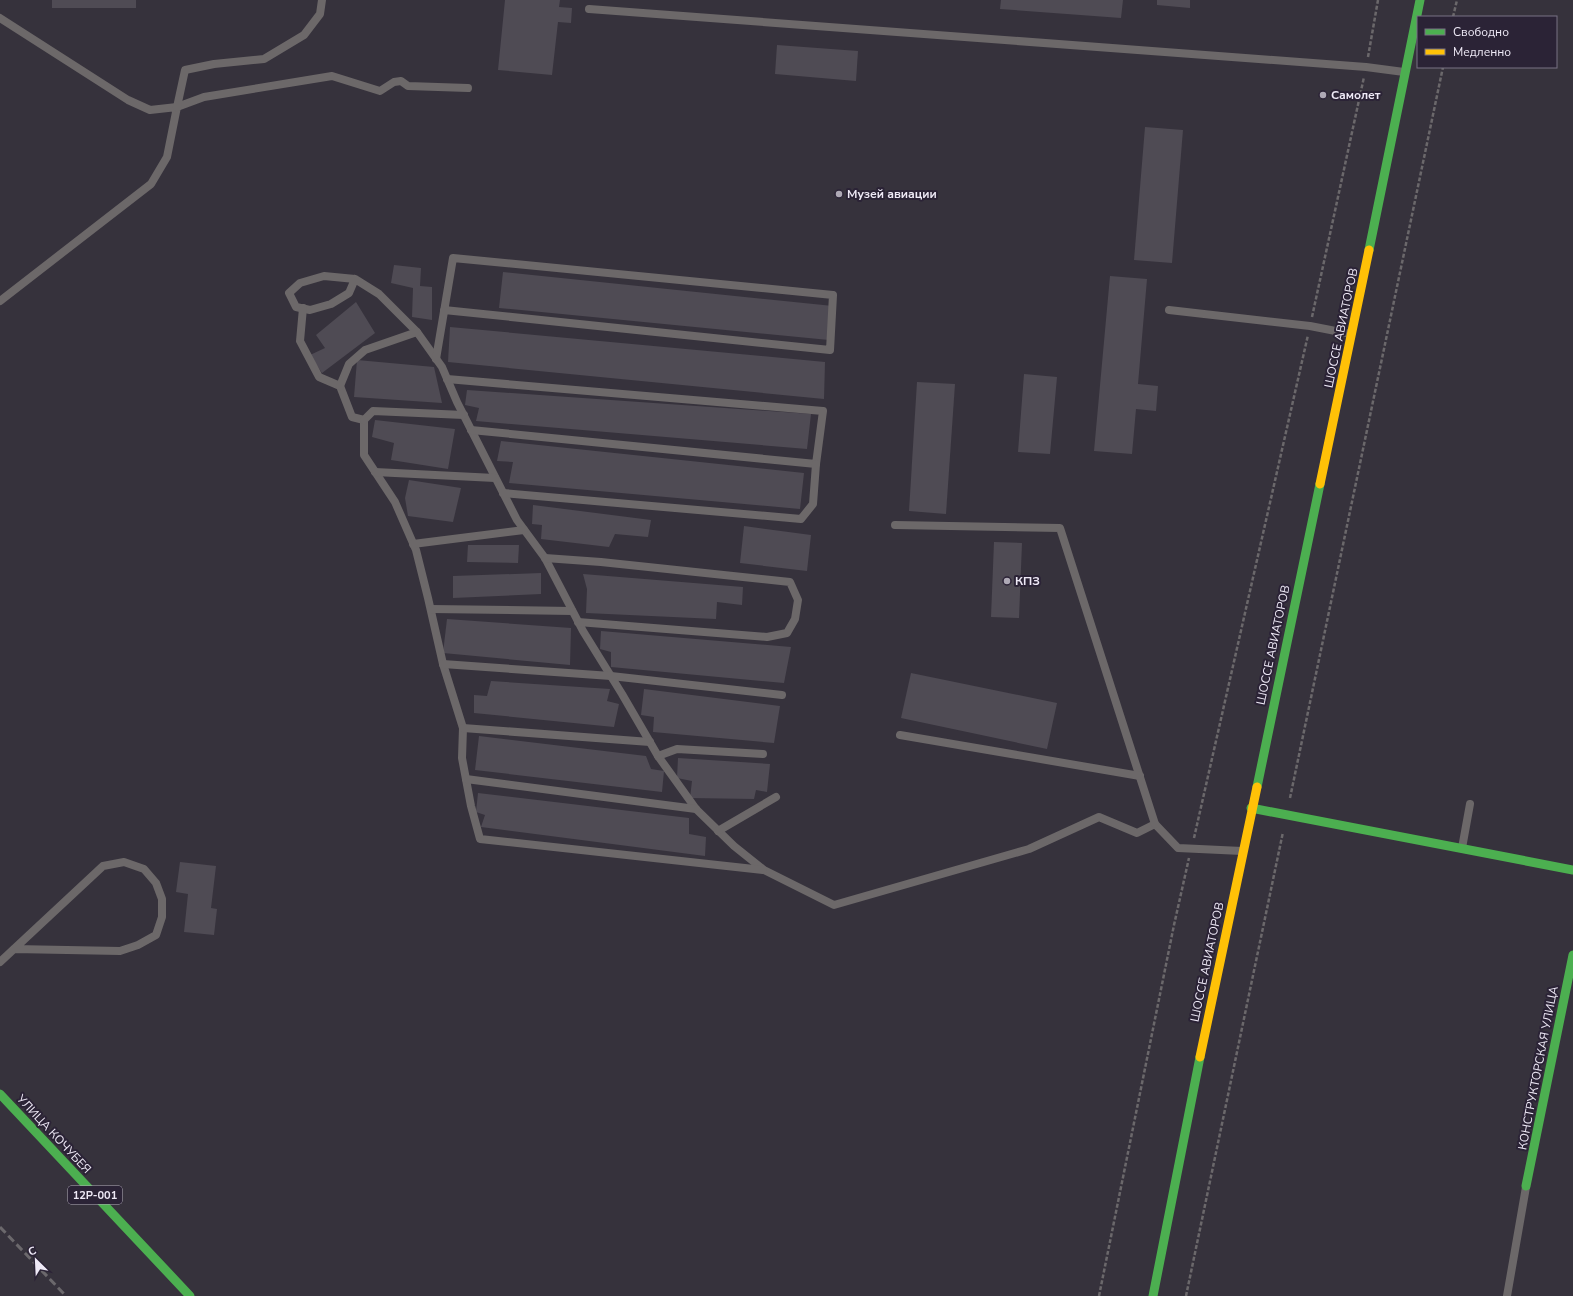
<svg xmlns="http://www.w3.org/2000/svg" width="1573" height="1296" font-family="'Nunito Sans',sans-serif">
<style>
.building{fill:#4f4b54}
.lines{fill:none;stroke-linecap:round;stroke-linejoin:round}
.path{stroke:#6b686b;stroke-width:2.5;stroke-dasharray:4 2;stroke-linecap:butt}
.lane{stroke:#6c6869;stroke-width:8}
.fast{stroke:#4caf50;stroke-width:9}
.slow{stroke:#ffc107;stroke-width:9}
.rail{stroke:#6b686c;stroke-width:3;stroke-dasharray:8 4;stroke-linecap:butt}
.poi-dot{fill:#aea9b5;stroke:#2b2336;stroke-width:1.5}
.labels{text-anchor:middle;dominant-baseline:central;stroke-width:4;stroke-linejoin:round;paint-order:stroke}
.shield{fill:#2b2336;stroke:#b4aebc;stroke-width:1}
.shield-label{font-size:11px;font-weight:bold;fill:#eee9f6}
.poi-label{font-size:12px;font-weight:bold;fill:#eee9f6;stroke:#2b2336;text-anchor:start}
.street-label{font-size:12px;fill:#eee9f6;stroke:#2b2336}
</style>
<rect width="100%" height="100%" fill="#36323c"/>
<!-- building -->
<g class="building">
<rect x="52" y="0" width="84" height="8"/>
<polygon points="505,0 560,0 559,7 572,8 571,23 558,22 552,75 498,70"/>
<polygon points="1001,0 1123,0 1121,18 1000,9"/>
<polygon points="1157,0 1190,0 1190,8 1157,5"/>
<polygon points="777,45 858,51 856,81 775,74"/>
<polygon points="1145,127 1183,130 1172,263 1134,260"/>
<polygon points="394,265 421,268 420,286 432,287 432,320 412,317 413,288 391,283"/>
<polygon points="503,272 833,306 829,340 499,308"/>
<polygon points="1110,276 1147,279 1138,384 1158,386 1156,411 1136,409 1132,454 1094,451"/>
<polygon points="356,302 375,333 322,373 310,355 325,348 316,335"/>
<polygon points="450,327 825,362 824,399 448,362"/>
<polygon points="357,360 434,367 442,403 354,397"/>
<polygon points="1024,374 1057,377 1050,454 1018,452"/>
<polygon points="917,382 955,384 946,514 909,511"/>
<polygon points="467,390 811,414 807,449 476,421 479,408 465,405"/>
<polygon points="375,420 455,429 448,469 391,460 394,443 372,437"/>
<polygon points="501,441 804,473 800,509 509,483 513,462 497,461"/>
<polygon points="409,480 461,488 453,522 408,516 405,498"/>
<polygon points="533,505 651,520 648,537 615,534 609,547 541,539 542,525 532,524"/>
<polygon points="744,526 811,535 807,571 740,563"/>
<polygon points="994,542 1022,543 1019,618 991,617"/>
<polygon points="468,545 519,545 518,563 467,562"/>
<polygon points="541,573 541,594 453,598 453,576"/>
<polygon points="583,574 743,587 742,605 717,602 716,619 586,613 587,589"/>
<polygon points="447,619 571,628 570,665 443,653"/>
<polygon points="601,631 791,647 784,683 611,667 611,652 600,649"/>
<polygon points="911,673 1057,703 1047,749 901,718"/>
<polygon points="491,681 610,689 607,701 619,704 614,727 474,713 474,695 487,696"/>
<polygon points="644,689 780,706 774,743 653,732 654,717 641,715"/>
<polygon points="479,736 646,756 651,769 664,771 662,792 475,770"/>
<polygon points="678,758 770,764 767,792 756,790 754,799 690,798 692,781 677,778"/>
<polygon points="478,793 689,818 689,834 706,837 705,856 481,827 485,815 476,812"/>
<polygon points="180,862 216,866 211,908 217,909 214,935 184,932 188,894 176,892"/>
</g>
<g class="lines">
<!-- path -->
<g class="path">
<polyline points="1453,17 1457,0"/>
<polyline points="1368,57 1378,0"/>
<polyline points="1312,317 1364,77"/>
<polyline points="1290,798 1443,67"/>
<polyline points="1194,838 1308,335"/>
<polyline points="1099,1296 1174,925 1189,858"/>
<polyline points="1186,1296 1283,832"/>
</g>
<!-- lane -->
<g class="lane">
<polyline points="589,9 1366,67 1404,72"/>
<polyline points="0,18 128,100 150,110 177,107 167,157 151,184 0,301"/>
<polyline points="177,107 204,97 332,76 380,91 394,82 401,81 408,86 468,88"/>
<polyline points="177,107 185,70 214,64 264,59 304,35 320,14 322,0"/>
<polyline points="355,279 349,293 331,304 310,310 296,307 289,293 300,283 324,276 355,279 379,294 417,332 442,367 457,402 517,520 545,558 583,631 622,694 658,756 696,809 734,846 764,870 834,905 1029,849 1099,817 1137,833 1155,824 1178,848 1242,851"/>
<polyline points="303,308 300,341 319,377 340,386 352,417 364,420 364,455 395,502 416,550 428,598 443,664 463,728 462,758 471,806 480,839 763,870"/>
<polyline points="1169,310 1310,326 1351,334"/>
<polyline points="436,359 453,258 833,295 830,350 444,310"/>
<polyline points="447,379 823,411 816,464 471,430"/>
<polyline points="340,386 349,364 365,350 417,332"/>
<polyline points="364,420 373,411 464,415"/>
<polyline points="375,472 495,478"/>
<polyline points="503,493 801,519 813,504 816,464"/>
<polyline points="895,525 1060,528 1155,824"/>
<polyline points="413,544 524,530"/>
<polyline points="545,558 601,562 790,582 798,600 795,619 787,633 767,637 578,622"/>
<polyline points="431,609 572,611"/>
<polyline points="443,664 611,676 782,695"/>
<polyline points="463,728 650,742"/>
<polyline points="900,735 1140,776"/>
<polyline points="658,756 677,749 763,754"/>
<polyline points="466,779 696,809"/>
<polyline points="718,831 776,797"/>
<polyline points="1462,848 1470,804"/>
<polyline points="0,962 103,866 124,862 144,869 156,883 162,899 162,917 156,935 138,945 120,951 14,949"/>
<polyline points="1507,1296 1526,1187"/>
</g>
<!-- fast -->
<g class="fast">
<polyline points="1369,250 1420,0"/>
<polyline points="1257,787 1320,484"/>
<polyline points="1251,808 1573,870"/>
<polyline points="0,1094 190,1296"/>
<polyline points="1526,1186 1573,955"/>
<polyline points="1153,1296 1200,1057"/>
</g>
<!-- slow -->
<g class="slow">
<polyline points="1320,484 1369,250"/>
<polyline points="1200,1057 1257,787"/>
</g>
<!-- rail -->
<polyline class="rail" points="0,1227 66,1296"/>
</g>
<!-- markers -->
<g class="poi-dot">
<circle cx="1323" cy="95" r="4"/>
<circle cx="839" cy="194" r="4"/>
<circle cx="1007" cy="581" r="4"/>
</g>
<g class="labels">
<!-- shield labels -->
<rect class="shield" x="68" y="1186" width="54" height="18" rx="3"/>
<g class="shield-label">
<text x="95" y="1195">12Р-001</text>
</g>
<!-- poi labels -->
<g class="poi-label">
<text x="1331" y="95">Самолет</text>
<text x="847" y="194">Музей авиации</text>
<text x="1015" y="581">КПЗ</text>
</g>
<!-- street labels -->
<g class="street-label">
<text transform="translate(1341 328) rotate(-78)">ШОССЕ АВИАТОРОВ</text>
<text transform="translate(1273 645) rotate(-78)">ШОССЕ АВИАТОРОВ</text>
<text transform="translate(1207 962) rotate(-78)">ШОССЕ АВИАТОРОВ</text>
<text transform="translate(1538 1068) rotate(-79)">КОНСТРУКТОРСКАЯ УЛИЦА</text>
<text transform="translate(54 1134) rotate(47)">УЛИЦА КОЧУБЕЯ</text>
</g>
</g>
<!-- legend -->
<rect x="1417" y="16" width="140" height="52" fill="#2b2336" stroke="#797283"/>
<rect x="1425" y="29" width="20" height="6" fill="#4caf50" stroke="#797283"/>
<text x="1453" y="36" font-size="12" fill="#eee9f6">Свободно</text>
<rect x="1425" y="49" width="20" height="6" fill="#ffc107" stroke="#797283"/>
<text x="1453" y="56" font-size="12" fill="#eee9f6">Медленно</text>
<!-- north arrow -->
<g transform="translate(36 1260) rotate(336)" stroke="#2b2336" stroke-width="3" paint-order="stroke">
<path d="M0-3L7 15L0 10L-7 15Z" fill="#eee9f6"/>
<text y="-6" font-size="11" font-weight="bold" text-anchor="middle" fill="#eee9f6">С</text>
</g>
</svg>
